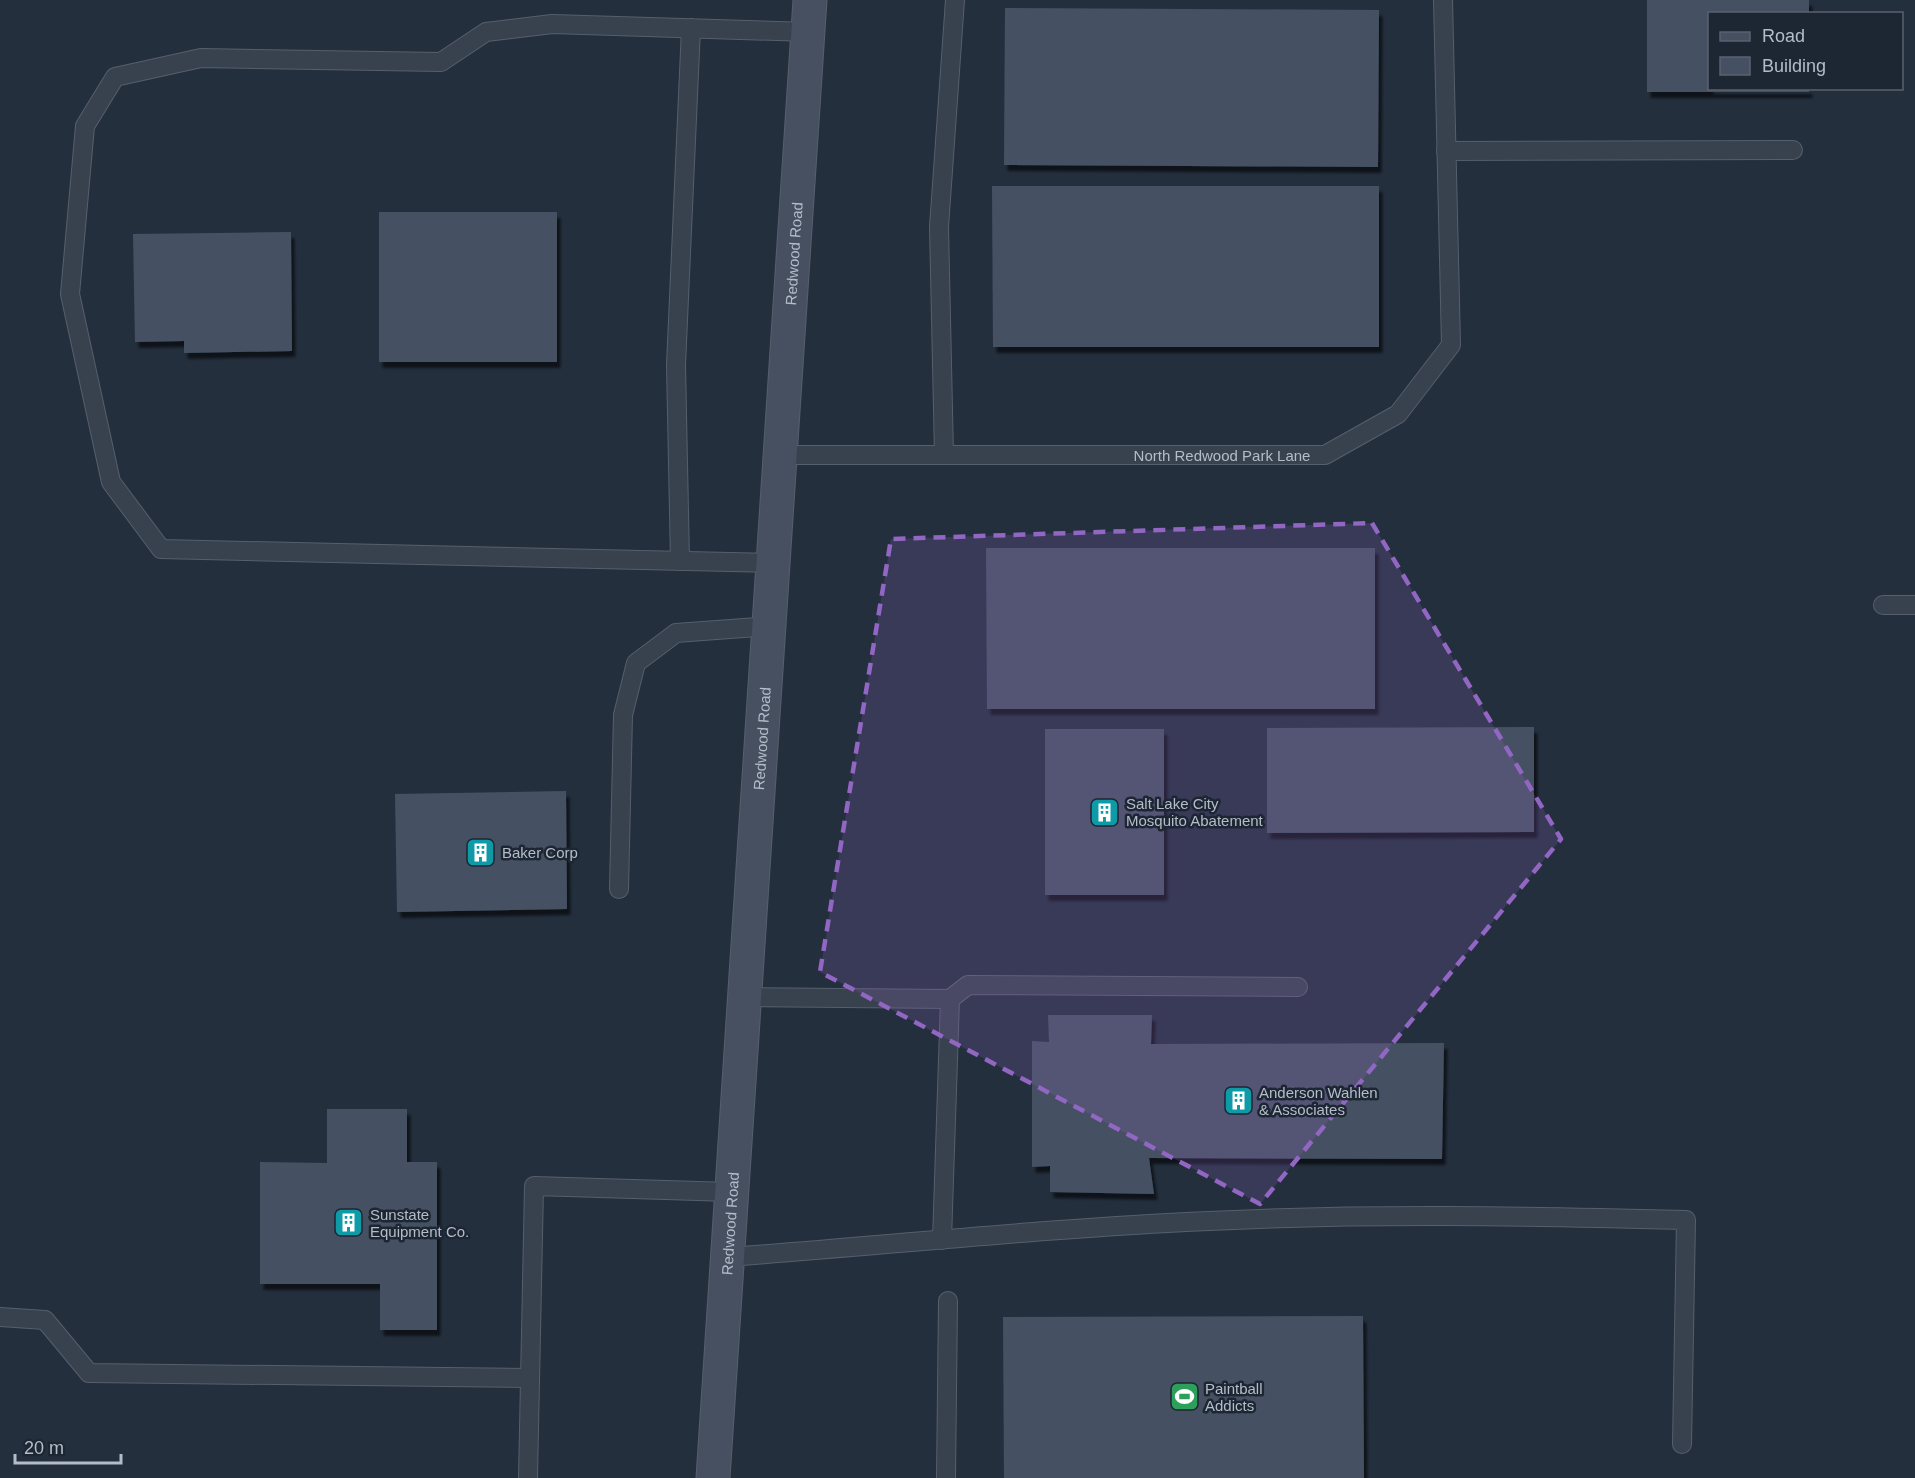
<svg xmlns="http://www.w3.org/2000/svg" width="1915" height="1478" font-family="Helvetica,sans-serif">
<style>
.building{fill:#455162;filter:url(#shadow)}
.lines{fill:none;stroke-linecap:round;stroke-linejoin:round}
.service-casing{stroke:#565f6c;stroke-width:20}
.secondary-casing{stroke:#565f6c;stroke-width:35}
.service{stroke:#38414e;stroke-width:18}
.secondary{stroke:#465061;stroke-width:33}
.marked{fill:#9266c3;fill-opacity:0.2;stroke:#9266c3;stroke-width:4.5;stroke-dasharray:12 8;stroke-linejoin:round}
.labels{text-anchor:middle;dominant-baseline:central;stroke-width:5;stroke-linejoin:round;paint-order:stroke}
.street-label{font-size:15px;fill:#b4bcc9;stroke:#1d2633}
.poi-label{font-size:15px;fill:#b4bcc9;stroke:#1d2633;text-anchor:start}
</style>
<defs>
<filter id="shadow"><feDropShadow dx="3.5" dy="6" stdDeviation="1.5" flood-color="#0009"/></filter>
</defs>
<rect width="100%" height="100%" fill="#242f3e"/>
<!-- building -->
<g class="building">
<polygon points="1647,0 1809,0 1809,14 1710,14 1710,88 1809,88 1809,92 1647,92"/>
<polygon points="1005,8 1379,10 1378,167 1004,165"/>
<polygon points="992,186 1379,186 1379,347 993,347"/>
<rect x="379" y="212" width="178" height="150"/>
<polygon points="291,232 292,351 184,353 184,341 135,342 133,234"/>
<polygon points="986,548 1375,548 1375,709 987,709"/>
<polygon points="1534,727 1534,832 1267,833 1267,728"/>
<rect x="1045" y="729" width="119" height="166"/>
<polygon points="566,791 567,909 397,912 395,794"/>
<polygon points="1048,1015 1152,1015 1151,1044 1444,1043 1442,1159 1149,1158 1154,1194 1050,1192 1050,1166 1032,1167 1032,1041 1049,1042"/>
<polygon points="327,1109 407,1109 407,1162 437,1162 437,1330 380,1330 380,1284 260,1284 260,1162 327,1163"/>
<polygon points="1363,1316 1364,1478 1004,1478 1003,1317"/>
</g>
<g class="lines">
<defs>
<g id="service">
<polyline points="1446,151 1793,150"/>
<path id="s1" d="M782,455H1325L1398,414L1451,345L1443,0"/>
<polyline points="944,455 939,227 955,0"/>
<polyline points="680,561 676,365 691,28"/>
<polyline points="774,563 161,549 111,482 70,294 85,126 115,77 201,58 441,62 486,32 552,24 808,32"/>
<polyline points="1883,605 1915,605"/>
<polyline points="619,889 623,715 636,663 676,633 770,626"/>
<polyline points="744,997 950,999 942,1240"/>
<polyline points="950,999 968,985 1298,987"/>
<path d="M729,1257C889,1245 1049,1228 1209,1221C1368,1213 1527,1216 1686,1220L1682,1444"/>
<polyline points="0,1317 45,1320 89,1373 530,1378"/>
<polyline points="528,1478 534,1186 731,1192"/>
<polyline points="946,1478 948,1301"/>
</g>
<g id="secondary">
<path id="s2" d="M713,1478L810,0"/>
</g>
</defs>
<!-- service casing -->
<use href="#service" class="service-casing"/>
<!-- secondary casing -->
<use href="#secondary" class="secondary-casing"/>
<!-- service -->
<use href="#service" class="service"/>
<!-- secondary -->
<use href="#secondary" class="secondary"/>
</g>
<!-- marked area -->
<path class="marked" d="M1372,523L1561,839L1260,1204L820,972L891,539Z"/>
<!-- icons -->
<defs>
<symbol id="building-square" viewBox="-11 -11 22 22"><rect x="-9" y="-9" width="18" height="18" rx="4" fill="#0f9aa8" stroke="#1d2633"/><path d="M-4-6H4V6H1V3H-1V6H-4ZM-2.5-4.3h1.7v1.8h-1.7ZM.8-4.3h1.7v1.8H.8ZM-2.5-1h1.7V.8h-1.7ZM.8-1h1.7V.8H.8Z" fill="#fff"/></symbol>
<symbol id="stadium-square" viewBox="-11 -11 22 22"><rect x="-9" y="-9" width="18" height="18" rx="4" fill="#2e9e5b" stroke="#1d2633"/><path d="M0-5a6.5 5 0 1 0 0 10a6.5 5 0 1 0 0-10ZM-3.5-1.8h7v3.6h-7Z" fill="#fff"/></symbol>
</defs>
<g fill-rule="evenodd">
<use href="#building-square" x="1088" y="796" width="33" height="33"/>
<use href="#building-square" x="464" y="836" width="33" height="33"/>
<use href="#building-square" x="1222" y="1084" width="33" height="33"/>
<use href="#building-square" x="332" y="1206" width="33" height="33"/>
<use href="#stadium-square" x="1168" y="1380" width="33" height="33"/>
</g>
<g class="labels">
<!-- street labels -->
<g class="street-label">
<text stroke="none"><textPath href="#s2" startOffset="1227">Redwood Road</textPath></text>
<text stroke="none"><textPath href="#s1" startOffset="440">North Redwood Park Lane</textPath></text>
<text stroke="none"><textPath href="#s2" startOffset="741">Redwood Road</textPath></text>
<text stroke="none"><textPath href="#s2" startOffset="255">Redwood Road</textPath></text>
</g>
<!-- poi labels -->
<g class="poi-label">
<text x="1126" y="803">Salt Lake City<tspan x="1126" dy="17">Mosquito Abatement</tspan></text>
<text x="502" y="852">Baker Corp</text>
<text x="1259" y="1092">Anderson Wahlen<tspan x="1259" dy="17">&amp; Associates</tspan></text>
<text x="370" y="1214">Sunstate<tspan x="370" dy="17">Equipment Co.</tspan></text>
<text x="1205" y="1388">Paintball<tspan x="1205" dy="17">Addicts</tspan></text>
</g>
</g>
<!-- legend -->
<rect x="1708" y="12" width="195" height="78" fill="#1d2633" stroke="#59626f" stroke-width="1.5"/>
<rect x="1720" y="32" width="30" height="9" fill="#465061" stroke="#59626f" stroke-width="1.5"/>
<text x="1762" y="42" font-size="18" fill="#b4bcc9">Road</text>
<rect x="1720" y="57" width="30" height="18" fill="#455162" stroke="#59626f" stroke-width="1.5"/>
<text x="1762" y="72" font-size="18" fill="#b4bcc9">Building</text>
<!-- scale -->
<path d="M15 1454v9h106v-9" fill="none" stroke="#b4bcc9" stroke-width="3"/>
<text x="24" y="1454" font-size="18" fill="#b4bcc9" stroke="#1d2633" stroke-width="4.5" paint-order="stroke">20 m</text>
</svg>
